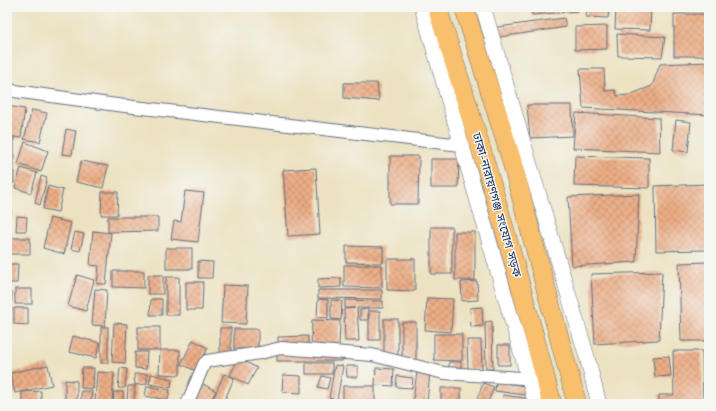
<svg xmlns="http://www.w3.org/2000/svg" width="716" height="411" font-family="'Comic Neue','Noto Sans Bengali',sans-serif">
<style>
.building{fill:url(#building-cross-hatch)}
.lines{fill:none;stroke-linecap:round;stroke-linejoin:round}
.minor-casing{stroke:#646e81;stroke-width:14}
.tertiary-casing{stroke:#646e81;stroke-width:16}
.primary-casing{stroke:#646e81;stroke-width:20}
.minor{stroke:#fff;stroke-width:12}
.tertiary{stroke:#fff;stroke-width:15}
.primary{stroke:#f8bf6c;stroke-width:19}
.labels{text-anchor:middle;dominant-baseline:central;stroke-width:3;stroke-linejoin:round;paint-order:stroke}
.street-label{font-size:12px;fill:#1b2f5e;stroke:#f6f6f2}
</style>
<defs>
<pattern id="building-cross-hatch" width="8" height="8" patternUnits="userSpaceOnUse"><rect width="8" height="8" fill="#edae86"/><path d="M0 0l8 8M0 8l8-8" fill="none" stroke="#bf8e71"/></pattern>
</defs>
<rect width="100%" height="100%" fill="#f6f6f2"/>
<filter id="ink" filterUnits="userSpaceOnUse"><feTurbulence type="fractalNoise" baseFrequency=".025" numOctaves="2"/><feDisplacementMap in="SourceGraphic" scale="8" xChannelSelector="R" yChannelSelector="G"/><feConvolveMatrix kernelMatrix="1 2 1 2 8 2 1 2 1" color-interpolation-filters="sRGB"/></filter>
<filter id="wash" filterUnits="userSpaceOnUse"><feTurbulence type="fractalNoise" baseFrequency=".012" numOctaves="4" result="noise"/><feDisplacementMap in="SourceGraphic" scale="16" xChannelSelector="R" yChannelSelector="G"/><feGaussianBlur stdDeviation="0.9" result="paint"/><feColorMatrix in="noise" values="0 0 0 0 0 0 0 0 0 0 0 0 0 0 0 0 0 1.4 0 .05"/><feComposite in="paint" operator="in"/></filter>
<g filter="url(#wash)">
<rect width="100%" height="100%" fill="#ece2c1"/>
<g id="blocks">
<!-- building -->
<g class="building">
<polygon points="531,7 579,7 579,11 532,15"/>
<polygon points="587,7 609,7 608,18 586,17"/>
<polygon points="616,7 651,7 650,30 615,29"/>
<rect x="670" y="7" width="39" height="4"/>
<rect x="674" y="14" width="35" height="42"/>
<polygon points="564,18 566,27 493,38 491,28"/>
<polygon points="607,26 607,49 575,50 575,27"/>
<polygon points="617,34 665,37 662,57 618,56"/>
<polygon points="709,62 709,115 583,108 580,69 604,69 605,91 615,90 617,96 629,95 652,86 660,64"/>
<polygon points="344,83 377,83 379,101 344,98"/>
<polygon points="527,105 572,105 573,136 530,138"/>
<polygon points="7,106 25,109 21,138 7,136"/>
<polygon points="32,110 47,113 40,142 24,139"/>
<polygon points="576,113 659,118 660,152 573,148"/>
<polygon points="676,120 691,122 688,152 673,150"/>
<polygon points="66,129 76,131 72,155 62,154"/>
<rect x="7" y="138" width="7" height="45"/>
<polygon points="25,142 48,151 41,172 18,164"/>
<polygon points="390,156 419,156 418,204 390,204"/>
<polygon points="575,156 649,158 649,188 574,186"/>
<polygon points="431,159 459,159 458,188 431,188"/>
<polygon points="81,161 108,166 103,188 76,182"/>
<polygon points="21,168 37,173 31,193 15,188"/>
<polygon points="316,168 320,234 288,236 283,170"/>
<polygon points="41,176 47,178 40,205 35,203"/>
<polygon points="709,184 709,250 656,251 655,186"/>
<polygon points="48,186 63,190 58,212 43,209"/>
<rect x="7" y="191" width="4" height="23"/>
<polygon points="185,191 204,193 198,242 171,239 174,221 181,222"/>
<polygon points="102,192 118,192 117,215 101,215"/>
<polygon points="639,194 636,262 572,266 568,197"/>
<polygon points="17,216 27,217 26,231 16,231"/>
<polygon points="108,217 158,217 158,231 108,232"/>
<polygon points="50,218 71,223 64,254 43,248"/>
<rect x="431" y="227" width="21" height="47"/>
<polygon points="93,231 111,233 106,284 97,284 99,266 90,265"/>
<polygon points="75,232 84,234 80,251 71,249"/>
<rect x="455" y="232" width="20" height="48"/>
<rect x="7" y="238" width="23" height="16"/>
<polygon points="346,246 383,247 383,263 346,262"/>
<rect x="166" y="248" width="26" height="21"/>
<polygon points="387,259 415,259 415,291 387,290"/>
<polygon points="198,261 213,262 212,278 198,278"/>
<polygon points="709,262 709,341 681,341 679,263"/>
<polygon points="7,264 18,264 17,283 7,283"/>
<polygon points="344,265 382,265 382,288 344,287"/>
<polygon points="113,271 144,271 144,288 113,287"/>
<polygon points="662,272 659,340 595,344 591,274"/>
<polygon points="77,275 94,280 86,311 68,306"/>
<rect x="148" y="275" width="15" height="19"/>
<rect x="166" y="277" width="13" height="38"/>
<polygon points="341,278 341,287 318,288 318,279"/>
<polygon points="477,281 478,300 462,301 461,282"/>
<polygon points="186,282 203,282 202,310 186,310"/>
<polygon points="223,285 248,286 246,324 221,323"/>
<rect x="15" y="289" width="17" height="15"/>
<polygon points="95,289 107,290 105,326 92,325"/>
<polygon points="318,290 382,290 382,299 318,298"/>
<polygon points="7,293 12,293 11,312 7,312"/>
<polygon points="427,298 453,299 451,332 425,330"/>
<polygon points="151,299 162,299 162,315 150,315"/>
<polygon points="318,299 328,300 328,318 317,317"/>
<polygon points="331,300 342,301 341,320 331,319"/>
<polygon points="345,300 383,301 383,308 357,308 359,341 345,341 344,309 355,308 345,308"/>
<polygon points="482,307 483,326 471,327 470,308"/>
<polygon points="14,308 28,308 28,325 14,324"/>
<polygon points="368,309 368,320 360,320 360,310"/>
<rect x="369" y="311" width="11" height="29"/>
<rect x="384" y="319" width="14" height="36"/>
<polygon points="312,320 340,321 339,349 311,349"/>
<polygon points="492,321 493,369 486,369 485,322"/>
<rect x="402" y="322" width="14" height="38"/>
<polygon points="114,323 127,324 125,363 112,362"/>
<rect x="101" y="327" width="7" height="36"/>
<rect x="138" y="327" width="22" height="23"/>
<rect x="220" y="328" width="11" height="26"/>
<rect x="234" y="329" width="24" height="20"/>
<polygon points="434,334 462,334 462,361 434,360"/>
<polygon points="73,336 100,343 96,358 69,352"/>
<polygon points="308,336 308,344 278,344 278,337"/>
<polygon points="193,340 208,348 196,371 181,364"/>
<polygon points="467,340 481,340 482,369 468,369"/>
<rect x="498" y="345" width="12" height="20"/>
<polygon points="160,350 180,350 180,375 159,374"/>
<polygon points="673,351 702,351 703,404 659,404 659,395 674,395"/>
<polygon points="135,352 147,352 146,369 135,368"/>
<rect x="277" y="352" width="65" height="9"/>
<polygon points="669,356 671,376 655,377 653,357"/>
<polygon points="239,358 257,368 248,385 230,375"/>
<rect x="449" y="362" width="12" height="11"/>
<rect x="306" y="363" width="26" height="11"/>
<polygon points="48,365 52,385 15,393 10,373"/>
<polygon points="335,365 343,366 337,400 329,398"/>
<polygon points="346,366 358,366 358,377 347,377"/>
<polygon points="82,368 94,368 93,389 81,388"/>
<polygon points="120,368 127,369 125,388 118,388"/>
<polygon points="376,368 394,369 393,386 375,385"/>
<polygon points="97,372 114,373 112,403 95,402"/>
<polygon points="417,372 430,373 427,402 413,400"/>
<polygon points="134,374 147,374 147,384 135,385"/>
<polygon points="151,374 172,379 171,388 149,384"/>
<polygon points="224,374 234,378 223,404 211,404"/>
<polygon points="283,375 301,376 301,393 282,392"/>
<polygon points="322,376 330,378 327,389 318,387"/>
<polygon points="397,376 413,378 412,388 396,387"/>
<polygon points="65,380 77,381 77,401 65,400"/>
<polygon points="496,382 526,386 525,395 495,391"/>
<polygon points="201,383 216,391 209,404 191,404"/>
<polygon points="483,383 494,387 487,404 475,404"/>
<polygon points="128,386 135,386 134,404 127,404"/>
<polygon points="147,386 170,390 168,400 145,396"/>
<rect x="343" y="386" width="32" height="17"/>
<rect x="441" y="388" width="20" height="16"/>
<polygon points="41,391 41,404 22,404 22,392"/>
<polygon points="81,391 92,391 91,402 81,402"/>
<polygon points="114,392 123,392 123,404 113,404"/>
<polygon points="503,395 525,398 524,404 502,404"/>
</g>
</g>
</g>
<g filter="url(#ink)">
<use href="#blocks" fill-opacity="0" stroke="#646e81" stroke-width="1"/>
<g class="lines">
<defs>
<g id="minor">
<polyline points="7,90 117,105 461,145"/>
<polyline points="187,404 204,364 207,361 260,353 281,348 372,355 444,373 536,379"/>
</g>
<g id="tertiary">
<polyline points="422,7 536,404"/>
<polyline points="483,7 587,357 599,404"/>
</g>
<g id="primary">
<path d="M437,7C479,139 518,270 552,404"/>
<polyline points="464,7 510,155 577,404"/>
</g>
</defs>
<!-- minor casing -->
<use href="#minor" class="minor-casing"/>
<!-- tertiary casing -->
<use href="#tertiary" class="tertiary-casing"/>
<!-- primary casing -->
<use href="#primary" class="primary-casing"/>
<!-- minor -->
<use href="#minor" class="minor"/>
<!-- tertiary -->
<use href="#tertiary" class="tertiary"/>
<!-- primary -->
<use href="#primary" class="primary"/>
</g>
</g>
<g class="labels">
<!-- street labels -->
<g class="street-label">
<text transform="translate(497 205) rotate(74)">ঢাকা-নারায়ণগঞ্জ সংযোগ সড়ক</text>
</g>
</g>
<!-- margin -->
<rect width="716" height="411" fill="none" stroke="#f6f6f2" stroke-width="24"/>
</svg>
